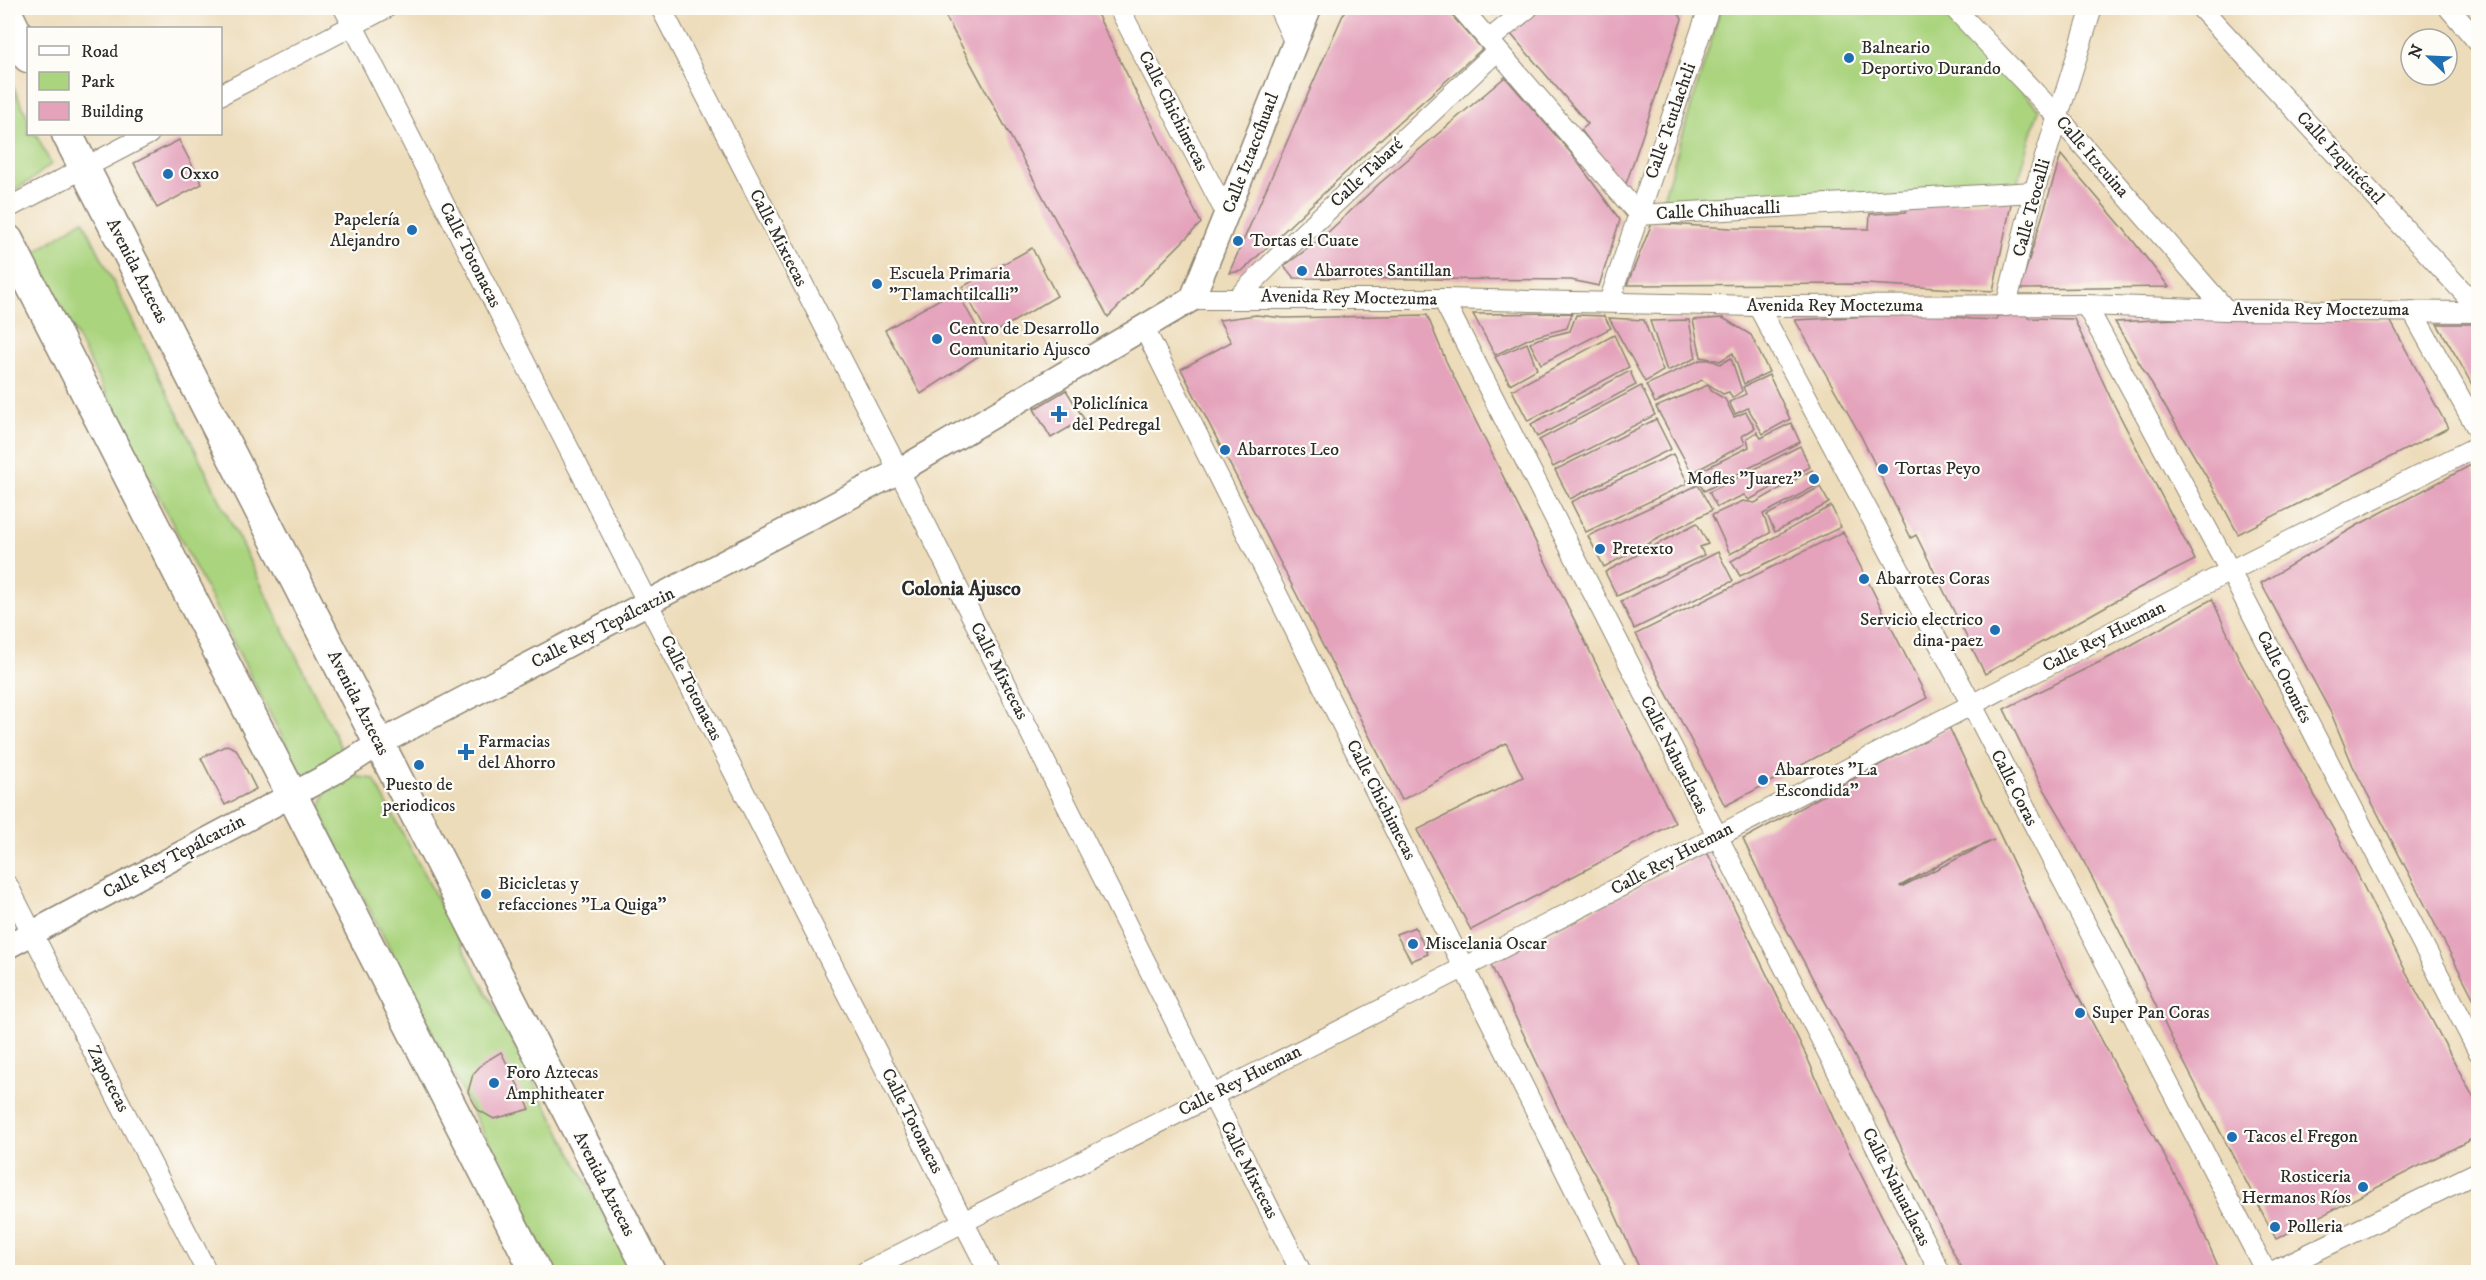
<svg xmlns="http://www.w3.org/2000/svg" width="2486" height="1280" font-family="'IM FELL DW Pica',serif">
<style>
.green{fill:#abd47f;stroke:#6b8055;stroke-width:1.5}
.building{fill:#e4a2bb;fill-rule:evenodd}
.lines{fill:none;stroke-linecap:round;stroke-linejoin:round}
.minor-casing{stroke:#8c8472;stroke-width:22}
.tertiary-casing{stroke:#8c8472;stroke-width:27}
.primary-casing{stroke:#8c8472;stroke-width:33}
.minor{stroke:#fff;stroke-width:20}
.tertiary{stroke:#fff;stroke-width:24}
.primary{stroke:#fff;stroke-width:30}
.poi-dot{fill:#1f6fb2;stroke:#fdfcf7;stroke-width:2}
.labels{text-anchor:middle;dominant-baseline:central;stroke-width:4.5;stroke-linejoin:round;paint-order:stroke}
.poi-label{font-size:18px;fill:#2b2b2b;stroke:#fdfcf7;text-anchor:start}
.street-label{font-size:18px;fill:#2b2b2b;stroke:#fdfcf7}
.neighbourhood-label{font-size:20px;font-weight:bold;fill:#2b2b2b;stroke:#fdfcf7}
</style>
<rect width="100%" height="100%" fill="#fdfcf7"/>
<filter id="ink" filterUnits="userSpaceOnUse"><feTurbulence type="fractalNoise" baseFrequency=".0167" numOctaves="2"/><feDisplacementMap in="SourceGraphic" scale="12" xChannelSelector="R" yChannelSelector="G"/><feConvolveMatrix kernelMatrix="1 2 1 2 8 2 1 2 1" color-interpolation-filters="sRGB"/></filter>
<filter id="wash" filterUnits="userSpaceOnUse"><feTurbulence type="fractalNoise" baseFrequency=".008" numOctaves="4" result="noise"/><feDisplacementMap in="SourceGraphic" scale="24" xChannelSelector="R" yChannelSelector="G"/><feGaussianBlur stdDeviation="1.35" result="paint"/><feColorMatrix in="noise" values="0 0 0 0 0 0 0 0 0 0 0 0 0 0 0 0 0 1.4 0 .05"/><feComposite in="paint" operator="in"/></filter>
<g filter="url(#wash)">
<rect width="100%" height="100%" fill="#eddcba"/>
<!-- green -->
<g class="green">
<polygon points="1721,8 1945,8 2039,109 2015,192 1660,209"/>
<polygon points="8,76 28,118 28,134 36,134 51,164 30,181 8,194"/>
<polygon points="83,220 344,754 306,784 34,253"/>
<polygon points="333,774 374,779 634,1272 554,1272 319,810"/>
</g>
<g id="blocks">
<!-- building -->
<g class="building">
<polygon points="941,8 1094,8 1201,223 1108,317"/>
<polygon points="1346,8 1445,8 1482,49 1385,135 1242,271 1229,273"/>
<polygon points="1487,8 1501,8 1493,15"/>
<polygon points="1539,8 1675,8 1682,19 1625,187 1581,130 1588,124 1510,33"/>
<polygon points="1505,77 1571,153 1620,220 1599,286 1571,280 1294,278 1284,266 1322,238 1380,183"/>
<polygon points="179,140 202,184 157,208 134,163"/>
<polygon points="2061,155 2123,228 2169,287 2020,289"/>
<polygon points="2012,199 1993,291 1865,284 1627,285 1652,223 1730,228 1869,229 1870,214 1906,212 1907,206"/>
<polygon points="1032,248 1057,296 989,336 962,287"/>
<polygon points="956,290 989,349 921,394 885,330"/>
<polygon points="1572,313 1567,328 1530,338 1495,355 1473,314"/>
<polygon points="1931,313 1971,319 1997,320 1997,316 2027,314 2028,318 2074,319 2111,399 2195,560 2135,590 1985,674 1916,535 1911,538 1861,436 1795,320"/>
<polygon points="1256,315 1284,318 1427,315 1446,361 1675,823 1471,930 1417,830 1523,777 1506,743 1402,800 1181,369 1231,342 1219,320"/>
<polygon points="1576,315 1604,316 1611,328 1541,364 1530,343 1538,339 1570,331"/>
<polygon points="1609,318 1644,320 1663,371 1645,382"/>
<polygon points="1723,318 1751,335 1769,372 1744,384 1733,353 1720,361 1701,357 1693,320"/>
<polygon points="2197,318 2390,320 2448,428 2238,534 2215,491 2115,322"/>
<polygon points="1689,320 1696,358 1667,371 1650,321"/>
<polygon points="2437,324 2478,324 2478,396 2458,359"/>
<polygon points="1614,335 1629,367 1528,421 1512,390"/>
<polygon points="1527,343 1537,369 1510,384 1495,357"/>
<polygon points="1731,358 1742,391 1732,398 1729,392 1723,394 1702,380 1655,403 1646,385 1700,360 1711,360 1720,364"/>
<polygon points="1630,371 1636,385 1537,437 1531,424"/>
<polygon points="1769,375 1790,419 1763,434 1748,408 1735,414 1729,402 1746,394 1743,387"/>
<polygon points="1708,385 1713,392 1725,399 1734,417 1746,412 1755,428 1742,436 1745,444 1692,473 1656,407"/>
<polygon points="1641,386 1655,415 1553,467 1539,440"/>
<polygon points="1066,390 1084,419 1051,438 1034,409"/>
<polygon points="1656,419 1671,449 1570,499 1555,470"/>
<polygon points="1791,423 1800,442 1704,491 1694,474 1749,447 1747,438 1757,432 1761,438"/>
<polygon points="1800,446 1810,467 1749,500 1744,495 1717,507 1709,492"/>
<polygon points="1673,454 1688,483 1586,532 1571,502"/>
<polygon points="2471,465 2478,479 2478,1007 2353,766 2331,713 2261,583 2358,525"/>
<polygon points="1812,470 1820,484 1763,514 1770,533 1730,554 1712,515 1743,501 1755,503"/>
<polygon points="1698,485 1712,510 1604,567 1588,536"/>
<polygon points="1820,487 1829,503 1775,532 1767,515"/>
<polygon points="1831,506 1841,527 1740,576 1731,561"/>
<polygon points="1697,523 1708,544 1700,547 1704,555 1617,596 1605,572"/>
<polygon points="1843,532 1927,698 1725,806 1636,634"/>
<polygon points="1718,552 1733,581 1634,629 1621,601"/>
<polygon points="2212,599 2241,663 2351,861 2405,970 2478,1106 2478,1136 2276,1239 2174,1043 2122,936 2062,819 2038,779 2004,709 2112,656"/>
<path d="M1949,727L2065,972L2193,1209L2218,1266L2204,1272H1963L1880,1104L1782,921L1743,839ZM1994,840L1901,887L1900,886L1949,859Z"/>
<polygon points="227,745 236,749 256,789 225,805 201,758"/>
<polygon points="1707,852 1807,1057 1837,1127 1910,1272 1641,1272 1608,1198 1564,1120 1490,963"/>
<polygon points="1415,927 1428,954 1411,961 1396,934"/>
<polygon points="501,1052 530,1109 494,1119 478,1110 468,1092 473,1074 483,1063"/>
</g>
</g>
</g>
<g filter="url(#ink)">
<use href="#blocks" fill-opacity="0" stroke="#8c8472" stroke-width="1.5"/>
<g class="lines">
<defs>
<g id="minor">
<polyline points="344,8 989,1272"/>
<polyline points="661,8 899,471 1301,1272"/>
<polyline points="1119,8 1227,215"/>
<polyline points="1279,8 1294,41"/>
<polyline points="1461,8 1639,215 2034,192"/>
<polyline points="1954,8 2058,117 2226,310"/>
<polyline points="2201,8 2478,308"/>
<polyline points="2449,8 2478,42"/>
<polyline points="1489,40 1528,8"/>
<polyline points="220,95 386,8"/>
<polyline points="8,208 149,134"/>
<polyline points="1238,297 1279,256 1497,51"/>
<polyline points="1192,299 1443,299 1758,306 2086,305 2226,310 2478,312"/>
<polyline points="1443,299 1940,1272"/>
<polyline points="1609,302 1709,8"/>
<polyline points="2086,305 2230,571 2478,1051"/>
<polyline points="1758,306 1972,705 2266,1272"/>
<polyline points="2006,306 2034,192 2092,8"/>
<polyline points="2412,311 2478,430"/>
<polyline points="1144,328 1616,1272"/>
<polyline points="8,886 207,1272"/>
<polyline points="865,1272 1465,967 2230,571 2478,446"/>
<polyline points="2272,1272 2478,1172"/>
</g>
<polyline id="tertiary" points="8,946 333,773 378,744 899,471 1192,299 1309,8"/>
<g id="primary">
<polyline points="8,15 28,57"/>
<polyline points="67,134 650,1272"/>
<polyline points="8,240 536,1272"/>
</g>
</defs>
<!-- minor casing -->
<use href="#minor" class="minor-casing"/>
<!-- tertiary casing -->
<use href="#tertiary" class="tertiary-casing"/>
<!-- primary casing -->
<use href="#primary" class="primary-casing"/>
<!-- minor -->
<use href="#minor" class="minor"/>
<!-- tertiary -->
<use href="#tertiary" class="tertiary"/>
<!-- primary -->
<use href="#primary" class="primary"/>
</g>
</g>
<!-- markers -->
<g class="poi-dot">
<circle cx="1849" cy="58" r="6"/>
<circle cx="168" cy="174" r="6"/>
<circle cx="412" cy="230" r="6"/>
<circle cx="1238" cy="241" r="6"/>
<circle cx="1302" cy="271" r="6"/>
<circle cx="877" cy="284" r="6"/>
<circle cx="937" cy="339" r="6"/>
<path d="M1056 405h6v6h6v6h-6v6h-6v-6h-6v-6h6z"/>
<circle cx="1225" cy="450" r="6"/>
<circle cx="1883" cy="469" r="6"/>
<circle cx="1814" cy="479" r="6"/>
<circle cx="1600" cy="549" r="6"/>
<circle cx="1864" cy="579" r="6"/>
<circle cx="1995" cy="630" r="6"/>
<path d="M463 743h6v6h6v6h-6v6h-6v-6h-6v-6h6z"/>
<circle cx="419" cy="765" r="6"/>
<circle cx="1763" cy="780" r="6"/>
<circle cx="486" cy="894" r="6"/>
<circle cx="1413" cy="944" r="6"/>
<circle cx="2080" cy="1013" r="6"/>
<circle cx="494" cy="1083" r="6"/>
<circle cx="2232" cy="1137" r="6"/>
<circle cx="2363" cy="1187" r="6"/>
<circle cx="2275" cy="1227" r="6"/>
</g>
<g class="labels">
<!-- poi labels -->
<g class="poi-label">
<text x="1861" y="48">Balneario<tspan x="1861" dy="21">Deportivo Durando</tspan></text>
<text x="180" y="174">Oxxo</text>
<text x="400" y="220" text-anchor="end">Papelería<tspan x="400" dy="21">Alejandro</tspan></text>
<text x="1250" y="241">Tortas el Cuate</text>
<text x="1314" y="271">Abarrotes Santillan</text>
<text x="889" y="274">Escuela Primaria<tspan x="889" dy="21">"Tlamachtilcalli"</tspan></text>
<text x="949" y="329">Centro de Desarrollo<tspan x="949" dy="21">Comunitario Ajusco</tspan></text>
<text x="1072" y="404">Policlínica<tspan x="1072" dy="21">del Pedregal</tspan></text>
<text x="1237" y="450">Abarrotes Leo</text>
<text x="1895" y="469">Tortas Peyo</text>
<text x="1802" y="479" text-anchor="end">Mofles "Juarez"</text>
<text x="1612" y="549">Pretexto</text>
<text x="1876" y="579">Abarrotes Coras</text>
<text x="1983" y="620" text-anchor="end">Servicio electrico<tspan x="1983" dy="21">dina-paez</tspan></text>
<text x="478" y="742">Farmacias<tspan x="478" dy="21">del Ahorro</tspan></text>
<text x="1775" y="770">Abarrotes "La<tspan x="1775" dy="21">Escondida"</tspan></text>
<text x="419" y="785" text-anchor="middle">Puesto de<tspan x="419" dy="21">periodicos</tspan></text>
<text x="498" y="884">Bicicletas y<tspan x="498" dy="21">refacciones "La Quiga"</tspan></text>
<text x="1425" y="944">Miscelania Oscar</text>
<text x="2092" y="1013">Super Pan Coras</text>
<text x="506" y="1073">Foro Aztecas<tspan x="506" dy="21">Amphitheater</tspan></text>
<text x="2244" y="1137">Tacos el Fregon</text>
<text x="2351" y="1177" text-anchor="end">Rosticeria<tspan x="2351" dy="21">Hermanos Ríos</tspan></text>
<text x="2287" y="1227">Polleria</text>
</g>
<!-- street labels -->
<g class="street-label">
<text transform="translate(1173 111) rotate(63)">Calle Chichimecas</text>
<text transform="translate(1671 121) rotate(-71)">Calle Teutlachtli</text>
<text transform="translate(1251 153) rotate(-69)">Calle Iztaccíhuatl</text>
<text transform="translate(2092 157) rotate(49)">Calle Itzcuina</text>
<text transform="translate(2340 158) rotate(47)">Calle Izquitécatl</text>
<text transform="translate(1367 173) rotate(-43)">Calle Tabaré</text>
<text transform="translate(2032 208) rotate(-75)">Calle Teocalli</text>
<text transform="translate(1718 211) rotate(-3)">Calle Chihuacalli</text>
<text transform="translate(778 238) rotate(63)">Calle Mixtecas</text>
<text transform="translate(470 255) rotate(63)">Calle Totonacas</text>
<text transform="translate(137 271) rotate(63)">Avenida Aztecas</text>
<text transform="translate(1349 298) rotate(1)">Avenida Rey Moctezuma</text>
<text x="1835" y="306">Avenida Rey Moctezuma</text>
<text x="2321" y="310">Avenida Rey Moctezuma</text>
<text transform="translate(603 628) rotate(-27)">Calle Rey Tepálcatzin</text>
<text transform="translate(2104 637) rotate(-27)">Calle Rey Hueman</text>
<text transform="translate(999 671) rotate(63)">Calle Mixtecas</text>
<text transform="translate(2284 677) rotate(63)">Calle Otomíes</text>
<text transform="translate(691 688) rotate(63)">Calle Totonacas</text>
<text transform="translate(358 703) rotate(63)">Avenida Aztecas</text>
<text transform="translate(1674 755) rotate(63)">Calle Nahuatlacas</text>
<text transform="translate(2014 788) rotate(63)">Calle Coras</text>
<text transform="translate(1381 800) rotate(63)">Calle Chichimecas</text>
<text transform="translate(174 857) rotate(-28)">Calle Rey Tepálcatzin</text>
<text transform="translate(1672 859) rotate(-28)">Calle Rey Hueman</text>
<text transform="translate(108 1079) rotate(63)">Zapotecas</text>
<text transform="translate(1240 1081) rotate(-27)">Calle Rey Hueman</text>
<text transform="translate(912 1121) rotate(63)">Calle Totonacas</text>
<text transform="translate(1249 1170) rotate(63)">Calle Mixtecas</text>
<text transform="translate(604 1184) rotate(63)">Avenida Aztecas</text>
<text transform="translate(1896 1187) rotate(63)">Calle Nahuatlacas</text>
</g>
<!-- neighbourhood labels -->
<g class="neighbourhood-label">
<text x="961" y="589">Colonia Ajusco</text>
</g>
</g>
<!-- margin -->
<rect width="2486" height="1280" fill="none" stroke="#fdfcf7" stroke-width="30"/>
<!-- legend -->
<rect x="27" y="27" width="195" height="108" fill="#fdfcf7" stroke="#a9a8a5" stroke-width="1.5"/>
<rect x="39" y="46" width="30" height="9" fill="#ffffff" stroke="#a9a8a5" stroke-width="1.5"/>
<text x="81" y="57" font-size="18" fill="#2b2b2b">Road</text>
<rect x="39" y="72" width="30" height="18" fill="#abd47f" stroke="#a9a8a5" stroke-width="1.5"/>
<text x="81" y="87" font-size="18" fill="#2b2b2b">Park</text>
<rect x="39" y="102" width="30" height="18" fill="#e4a2bb" stroke="#a9a8a5" stroke-width="1.5"/>
<text x="81" y="117" font-size="18" fill="#2b2b2b">Building</text>
<!-- north arrow -->
<g transform="translate(2429 57) rotate(293)"><circle r="28" fill="#fdfcf7" stroke="#a9a8a5" stroke-width="1.5"/>
<path d="M0-4.5L10 22L0 15L-10 22Z" fill="#1f6fb2"/>
<text y="-9" font-size="16" font-weight="bold" text-anchor="middle" fill="#2b2b2b">N</text>
</g>
</svg>
